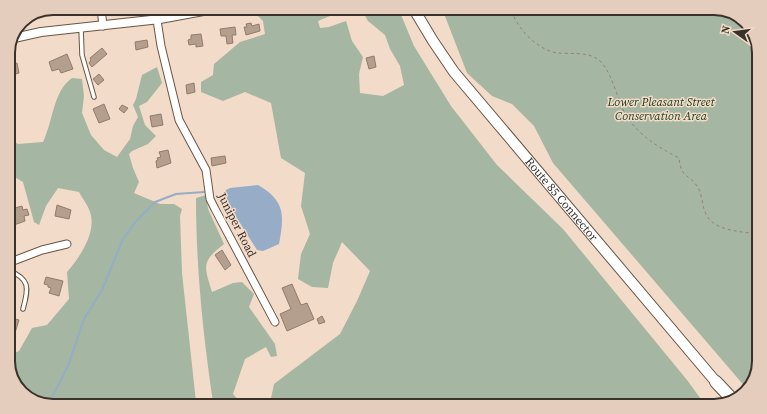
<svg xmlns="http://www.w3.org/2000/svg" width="767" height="414" font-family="'Source Serif 4',serif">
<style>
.green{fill:#a5b6a2}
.water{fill:#96acc7}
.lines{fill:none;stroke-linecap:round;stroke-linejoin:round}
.stream{stroke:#96acc7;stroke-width:2}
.building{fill:#b49e8d;stroke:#917c6b}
.service-casing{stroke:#695545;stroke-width:5.5}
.minor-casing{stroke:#695545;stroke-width:9}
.tertiary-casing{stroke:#695545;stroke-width:10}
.primary-casing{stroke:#695545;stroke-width:12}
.motorway-casing{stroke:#695545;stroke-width:14}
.path{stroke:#928276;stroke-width:1;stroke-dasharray:3 3;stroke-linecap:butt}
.service{stroke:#fff;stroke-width:3.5}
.minor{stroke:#fff;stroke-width:7}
.tertiary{stroke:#fff;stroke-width:8}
.primary{stroke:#fff;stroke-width:10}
.motorway{stroke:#fff;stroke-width:12}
.labels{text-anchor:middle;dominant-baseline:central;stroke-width:3;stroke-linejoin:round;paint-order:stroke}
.park-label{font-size:12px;font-style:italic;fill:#193c15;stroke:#f3dbc9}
.street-label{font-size:12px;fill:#3a312a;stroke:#f3dbc9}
.rim{fill:none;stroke:#3a312a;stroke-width:2}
</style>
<rect width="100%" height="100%" fill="#f3dbc9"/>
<!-- green -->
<g class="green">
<polygon points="260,9 337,10 330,16 318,21 320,28 329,27 346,21 352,41 363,57 359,74 360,93 383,96 404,85 400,66 390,49 385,35 368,21 362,10 399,10 414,46 451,106 497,165 563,229 687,380 706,406 270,403 274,384 340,334 357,301 370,271 342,242 333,263 328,288 312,287 298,279 301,254 310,234 301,206 305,173 281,158 271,103 245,92 223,101 201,92 201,82 213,75 214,64 240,42 265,34 263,21 256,14"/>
<polygon points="443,11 734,13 751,28 759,51 754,381 747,389 553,163 534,126 512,104 492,96 467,73"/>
<path d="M157,67L162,83L147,102L139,106L145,125L156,136L148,144L132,151L129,154L133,168L139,182L134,193L160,204H174L182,209L180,216L182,273L196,402L33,401C18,387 8,379 8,356L19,351L32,328L47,325L69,299L67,272C80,257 97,232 90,212C88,205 82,198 79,192L58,188L46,206L39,225L34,222L23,182L13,176L8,177V113L14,121L10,139L18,144L43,142C53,122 53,91 72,78L82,79L84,96L82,113L91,135L104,150L117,157L130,139L133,126L138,117L133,105L136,99L142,75Z"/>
<path d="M206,195L208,209L224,244C201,262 204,266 212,292L233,283L242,282L254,294L249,307L275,344L277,356L271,357L266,347L245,359L233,394L241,403L213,402C203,335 196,267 196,198Z"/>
</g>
<!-- water -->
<path class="water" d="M258,185C286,201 284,217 279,244L263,251L257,250L223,196L226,190L230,188Z"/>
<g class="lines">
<!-- stream -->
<g class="stream">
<polyline points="217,196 223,199"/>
<polyline points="50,401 68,366 84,319 102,290 123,239 137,220 155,202 176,194 204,192"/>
</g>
</g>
<!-- building -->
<g class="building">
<polygon points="251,23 252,26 259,24 260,31 246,35 244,27 247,27 246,24"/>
<polygon points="235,27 236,35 232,35 233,43 227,44 226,36 221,36 220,29"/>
<polygon points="201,34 203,46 196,47 196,44 189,45 188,40 191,39 191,35"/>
<polygon points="147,40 148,47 136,50 135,42"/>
<polygon points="102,48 107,54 92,67 89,63 91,60 90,58"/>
<polygon points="67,54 73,69 61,73 59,69 52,71 49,62"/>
<polygon points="374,56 376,67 369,69 366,58"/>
<polygon points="17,63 19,73 8,76 8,65"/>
<polygon points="99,74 104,80 98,85 93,79"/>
<polygon points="194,83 195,92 187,94 186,85"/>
<polygon points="104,104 110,119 99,123 93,109"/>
<polygon points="122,105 128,108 124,113 119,109"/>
<polygon points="161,114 163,125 152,127 150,116"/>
<polygon points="168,150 171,163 157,168 156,161 158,160 157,158 161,157 159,152"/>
<polygon points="225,156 226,163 212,166 211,158"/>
<polygon points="57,205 71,210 69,219 55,216"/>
<polygon points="22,206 23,210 27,209 29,215 24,216 25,221 14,225 11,217 8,218 8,210"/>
<polygon points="222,250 231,265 225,270 215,255"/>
<polygon points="46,277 63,281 59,296 49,293 51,288 48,287 48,285 44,284"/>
<polygon points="292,284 301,305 307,303 314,319 287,331 280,314 291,309 282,288"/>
<polygon points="322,316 325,322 319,324 317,319"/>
<polygon points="12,318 19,320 14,336 12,333 8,336 8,327"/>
</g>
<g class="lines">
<defs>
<g id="service">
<polyline points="81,28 82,55 94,97"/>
<path d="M8,270C30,279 29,287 23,309"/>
</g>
<g id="minor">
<polyline points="101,8 103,26"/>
<polyline points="157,20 161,46 179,120 206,170 210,199 215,209 275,322"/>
<polyline points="8,263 42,250 67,244"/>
</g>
<polyline id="tertiary" points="14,38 41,32 160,19 214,9"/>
<g id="primary">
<path id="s1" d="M415,11L433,41L454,72L716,382"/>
</g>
<polyline id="motorway" points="716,382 733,400"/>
</defs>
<!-- service casing -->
<use href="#service" class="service-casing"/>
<!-- minor casing -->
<use href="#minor" class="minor-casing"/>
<!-- tertiary casing -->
<use href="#tertiary" class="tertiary-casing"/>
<!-- primary casing -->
<use href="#primary" class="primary-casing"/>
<!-- motorway casing -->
<use href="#motorway" class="motorway-casing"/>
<!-- path -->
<path class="path" d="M512,11C517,29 538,50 557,53C569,54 586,52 596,58C612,67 617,102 627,117C641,137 658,147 679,158C681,180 691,174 698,188C702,194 702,204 705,212C712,231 739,231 756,234"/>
<!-- service -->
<use href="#service" class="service"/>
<!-- minor -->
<use href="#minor" class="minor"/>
<!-- tertiary -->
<use href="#tertiary" class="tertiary"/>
<!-- primary -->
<use href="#primary" class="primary"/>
<!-- motorway -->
<use href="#motorway" class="motorway"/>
</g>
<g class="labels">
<!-- park labels -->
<g class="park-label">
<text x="661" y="102">Lower Pleasant Street<tspan x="661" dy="14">Conservation Area</tspan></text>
</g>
<!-- street labels -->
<g class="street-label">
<text stroke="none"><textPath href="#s1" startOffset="239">Route 85 Connector</textPath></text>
<text transform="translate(237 225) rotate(63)">Juniper Road</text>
</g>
</g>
<!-- crop -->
<path d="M0 0H767V414H0ZM53 15H714A38 38 0 0 1 752 53V361A38 38 0 0 1 714 399H53A38 38 0 0 1 15 361V53A38 38 0 0 1 53 15Z" fill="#e4cdbc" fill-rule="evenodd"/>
<path class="rim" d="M53 15H714A38 38 0 0 1 752 53V361A38 38 0 0 1 714 399H53A38 38 0 0 1 15 361V53A38 38 0 0 1 53 15Z"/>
<!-- north arrow -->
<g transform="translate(735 32) rotate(284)" stroke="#f3dbc9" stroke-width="3" paint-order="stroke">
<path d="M0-3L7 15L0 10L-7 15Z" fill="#3a312a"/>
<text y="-6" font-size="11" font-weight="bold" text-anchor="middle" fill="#3a312a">N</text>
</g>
</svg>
